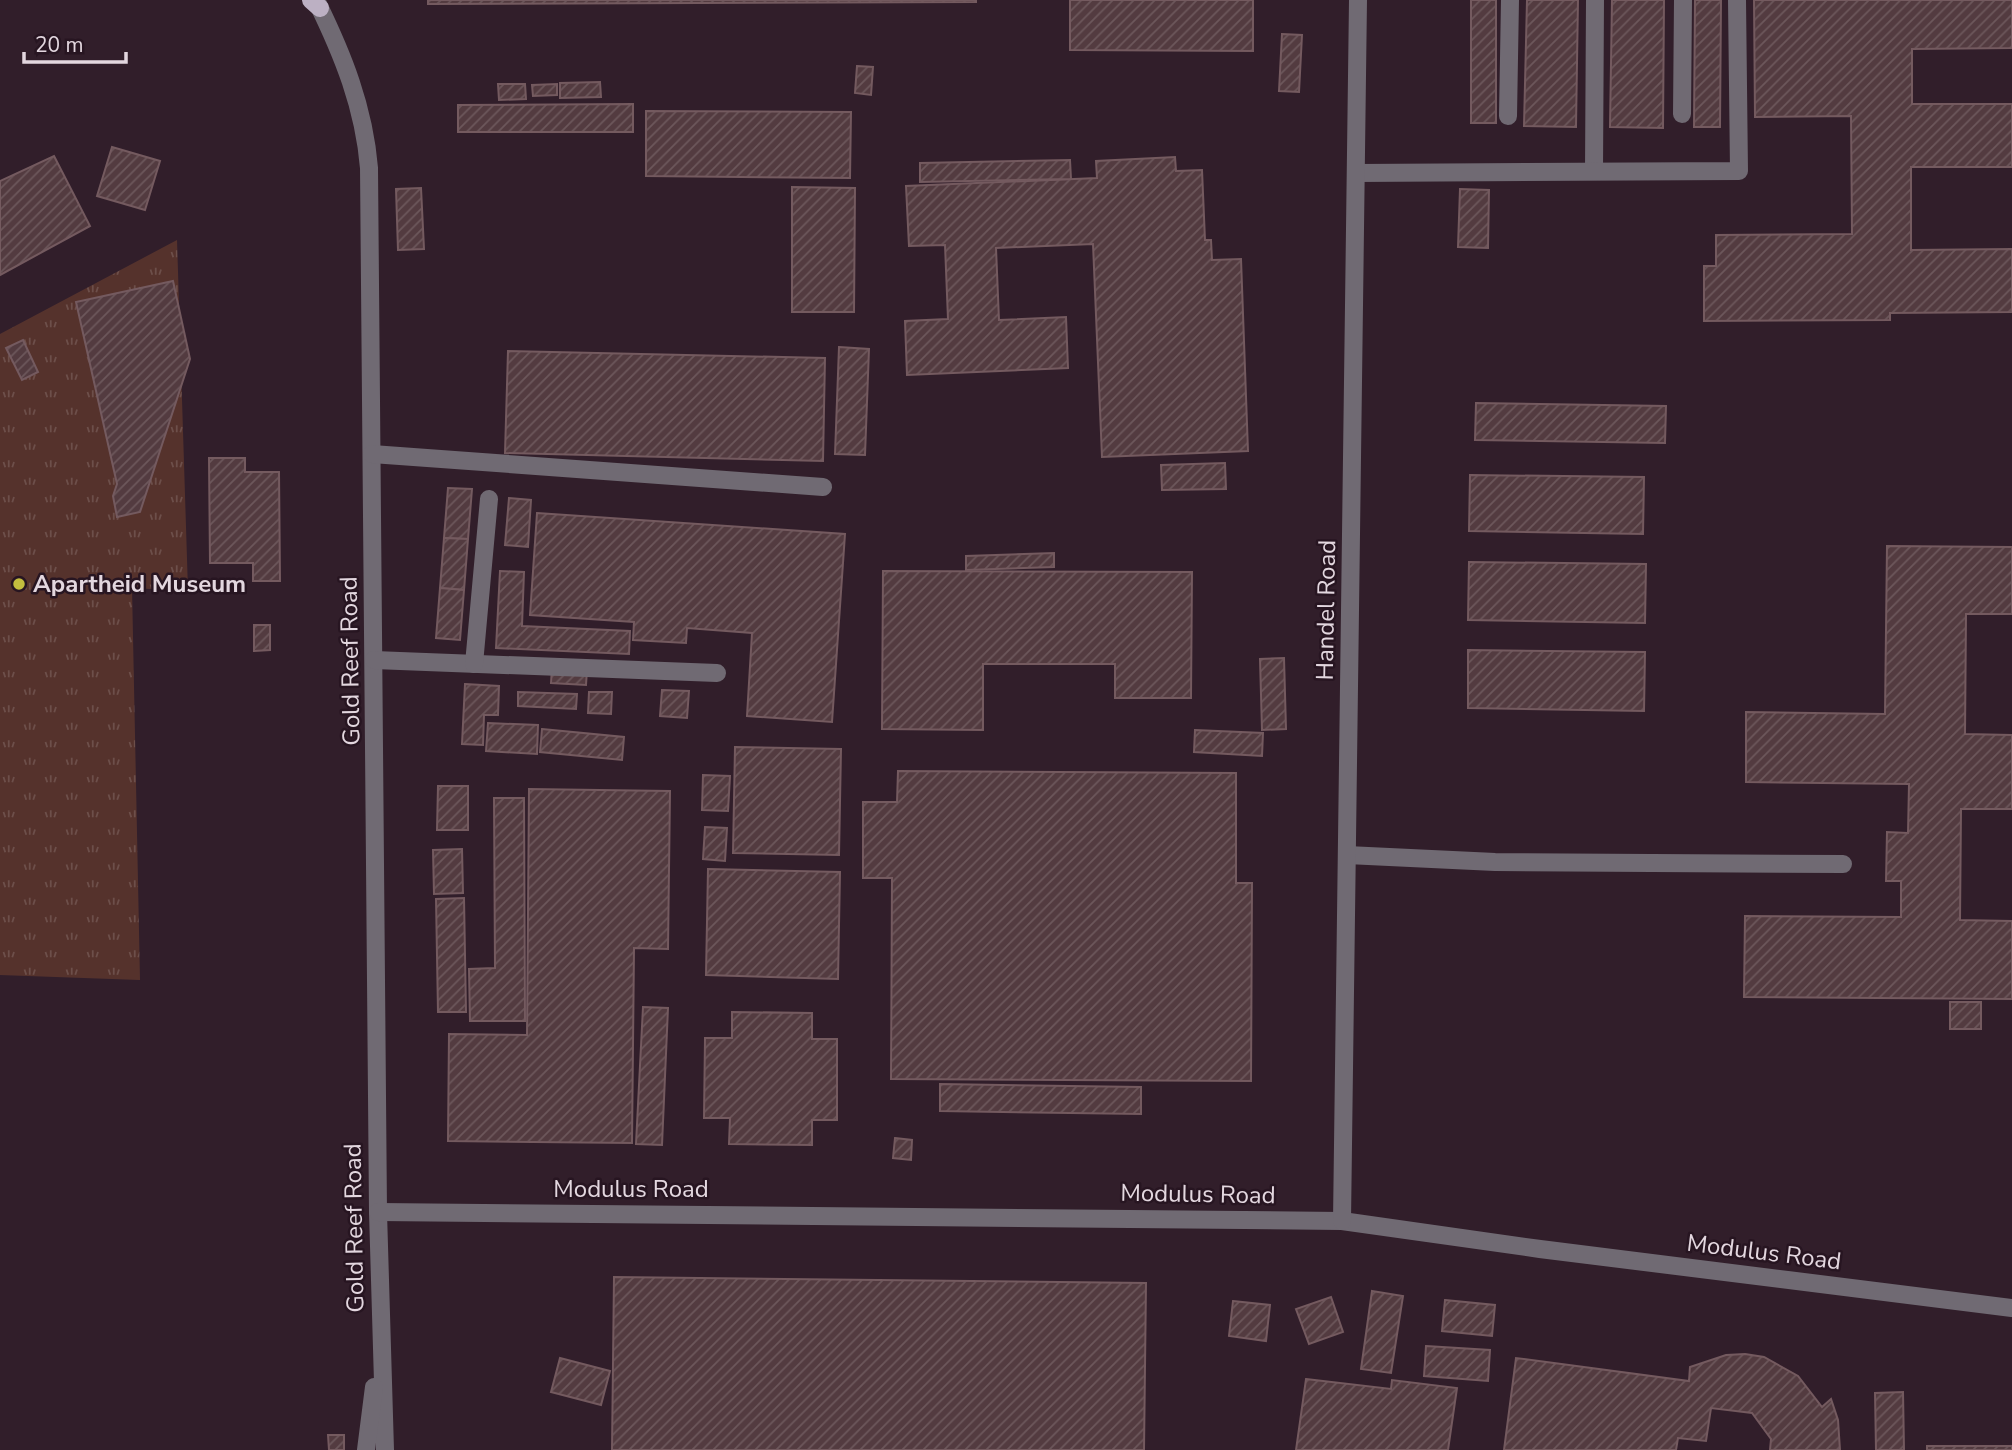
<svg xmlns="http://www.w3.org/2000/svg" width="2012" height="1450" font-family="'Nunito Sans',sans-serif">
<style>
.grass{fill:url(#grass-tufts)}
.building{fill:url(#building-hatch);stroke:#745a5f;stroke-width:2}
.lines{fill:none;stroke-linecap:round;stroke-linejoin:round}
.minor{stroke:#706a73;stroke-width:18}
.major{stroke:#bcb0c3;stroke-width:18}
.poi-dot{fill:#c3bd3e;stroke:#271521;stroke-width:2.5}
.labels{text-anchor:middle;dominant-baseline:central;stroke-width:5;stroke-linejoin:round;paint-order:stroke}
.poi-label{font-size:24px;font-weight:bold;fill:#e3d7df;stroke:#271521;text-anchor:start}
.street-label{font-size:24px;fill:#e3d7df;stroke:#271521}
</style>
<defs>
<pattern id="grass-tufts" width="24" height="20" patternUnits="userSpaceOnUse" patternTransform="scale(1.75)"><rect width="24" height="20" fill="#55322c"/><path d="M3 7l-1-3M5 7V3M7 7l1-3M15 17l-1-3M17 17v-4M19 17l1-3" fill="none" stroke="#6d4f4a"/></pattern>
<pattern id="building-hatch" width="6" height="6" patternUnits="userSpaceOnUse" patternTransform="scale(1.75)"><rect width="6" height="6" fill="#533b40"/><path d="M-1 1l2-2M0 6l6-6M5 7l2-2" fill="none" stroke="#6c575b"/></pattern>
</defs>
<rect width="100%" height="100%" fill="#311e2a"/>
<!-- grass -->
<polygon class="grass" points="177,240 188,591 132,588 140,980 0,975 0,334"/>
<!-- building -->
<g class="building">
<polygon points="428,0 976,0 976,2 428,4"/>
<polygon points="1070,0 1253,0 1253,51 1070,50"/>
<rect x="1471" y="0" width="25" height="123"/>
<polygon points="1527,0 1578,0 1576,127 1524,126"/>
<polygon points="1612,0 1664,0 1663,128 1610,127"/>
<polygon points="1695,0 1721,0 1720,127 1694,127"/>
<polygon points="1754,0 2012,0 2012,48 1912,49 1912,104 2012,104 2012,167 1911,167 1911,250 2012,249 2012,312 1890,313 1890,320 1704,321 1704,266 1716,266 1716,235 1852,234 1851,116 1755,117"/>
<polygon points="1282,34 1302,35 1299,92 1279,91"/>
<polygon points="857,66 873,67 871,95 855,93"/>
<polygon points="600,82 601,97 560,98 560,83"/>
<polygon points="498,84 525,84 526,99 499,100"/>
<polygon points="557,84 557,95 533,96 532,85"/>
<polygon points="633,104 633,132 458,132 458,105"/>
<polygon points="646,111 851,112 850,178 646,176"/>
<polygon points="112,147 160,161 145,210 97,196"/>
<polygon points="54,156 90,226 0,275 0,181"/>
<polygon points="1175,157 1176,171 1202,170 1205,240 1211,240 1212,260 1241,259 1248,451 1102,457 1093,244 996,248 999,320 1066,317 1068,368 907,375 905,321 948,319 945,245 909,246 906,186 1097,178 1096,161"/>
<polygon points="1070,160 1071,179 920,182 920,163"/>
<polygon points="792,187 855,188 854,312 792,312"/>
<polygon points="421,188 424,249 398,250 396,189"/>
<polygon points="1460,189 1489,190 1488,248 1458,247"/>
<polygon points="173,281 190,359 140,512 117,517 113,496 117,484 76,302"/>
<polygon points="23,340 38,372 22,380 6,348"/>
<polygon points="839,347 869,349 865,455 835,454"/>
<polygon points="508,351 825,358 823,461 505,453"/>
<polygon points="1476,403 1666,406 1665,443 1475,440"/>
<polygon points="209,458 245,458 245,472 279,472 280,581 253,581 253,563 210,563"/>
<polygon points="1225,463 1226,489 1162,490 1161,465"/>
<polygon points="1470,475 1644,477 1643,534 1469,531"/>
<polygon points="448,488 472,489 468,539 444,538"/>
<polygon points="509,498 531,500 528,547 505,545"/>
<polygon points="537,513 845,534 832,722 747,716 752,633 687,628 686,643 633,640 634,622 530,615"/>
<polygon points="444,538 468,539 464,590 440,588"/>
<polygon points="1887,546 2012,547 2012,614 1966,614 1965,734 2012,735 2012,809 1961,809 1960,920 2012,921 2012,999 1744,997 1745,916 1901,917 1901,881 1886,881 1887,832 1908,833 1909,784 1746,782 1746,712 1885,714"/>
<polygon points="1054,553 1054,567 966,570 966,556"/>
<polygon points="1469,562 1646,564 1645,623 1468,620"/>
<polygon points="500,571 524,572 522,626 630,631 629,654 496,648"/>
<polygon points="883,571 1192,572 1191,698 1115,698 1115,664 983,664 983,730 882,729"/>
<polygon points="440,588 464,590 460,640 436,638"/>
<polygon points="254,625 270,625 270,650 254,651"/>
<polygon points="1468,650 1645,652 1644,711 1468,708"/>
<polygon points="1284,658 1286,729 1262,730 1260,659"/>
<polygon points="552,668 587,670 586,685 551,683"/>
<polygon points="465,684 499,686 498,715 484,715 483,745 462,744"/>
<polygon points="662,690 689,691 687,718 660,716"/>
<polygon points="518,692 577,694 576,709 518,706"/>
<polygon points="589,692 612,692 611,714 588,713"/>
<polygon points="488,723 538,725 537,754 486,751"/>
<polygon points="542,729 624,737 622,760 540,752"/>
<polygon points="1195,730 1263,733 1262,756 1194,752"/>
<polygon points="735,747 841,749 839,855 733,853"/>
<polygon points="898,771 1236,773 1236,883 1252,883 1251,1081 891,1079 892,878 863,878 863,802 897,802"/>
<polygon points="703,775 730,776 728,811 702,810"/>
<polygon points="438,786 468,786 468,830 437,830"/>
<polygon points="529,789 670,791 668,949 634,948 632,1143 448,1141 449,1034 527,1035"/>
<polygon points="494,798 524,798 525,1021 470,1021 469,969 495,968"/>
<polygon points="705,827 727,828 725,861 703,859"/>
<polygon points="462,849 463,893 434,894 433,850"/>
<polygon points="708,869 840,872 838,979 706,975"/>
<polygon points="464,898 466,1012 438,1012 436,899"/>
<rect x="1950" y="1002" width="31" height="27"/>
<polygon points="643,1007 668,1008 662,1145 636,1144"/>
<polygon points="732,1012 812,1013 812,1039 837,1039 837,1120 812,1120 812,1145 729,1144 730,1118 704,1118 705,1038 732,1038"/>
<polygon points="940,1084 1141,1087 1141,1114 940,1111"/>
<polygon points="895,1138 912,1140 911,1160 893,1158"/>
<polygon points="614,1277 1146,1283 1144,1450 612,1450"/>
<polygon points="1372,1291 1403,1296 1391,1373 1361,1369"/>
<polygon points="1331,1297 1343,1332 1309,1344 1296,1309"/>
<polygon points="1445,1300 1495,1305 1492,1336 1442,1331"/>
<polygon points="1233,1301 1270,1305 1266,1341 1229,1336"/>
<polygon points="1426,1346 1490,1350 1488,1381 1424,1376"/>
<polygon points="1745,1354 1764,1357 1798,1376 1822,1407 1831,1399 1838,1420 1840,1450 1770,1450 1771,1439 1752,1413 1711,1408 1706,1441 1678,1438 1676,1450 1504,1450 1516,1358 1689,1381 1690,1367 1726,1355"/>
<polygon points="560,1358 610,1371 601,1405 551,1392"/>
<polygon points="1306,1379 1391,1389 1392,1380 1457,1388 1448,1450 1296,1450"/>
<polygon points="1903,1392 1904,1450 1876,1450 1875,1393"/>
<polygon points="328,1435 344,1435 344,1450 329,1450"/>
<rect x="1927" y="1446" width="85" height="4"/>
</g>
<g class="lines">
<!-- minor -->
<g class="minor">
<path d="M316,0C343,55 364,107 369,168L378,1212L385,1450"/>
<polyline points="1682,114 1683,0"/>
<polyline points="1508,116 1510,0"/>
<polyline points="1594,171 1595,0"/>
<polyline points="1356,173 1739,171 1737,0"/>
<polyline points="372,454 823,487"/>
<polyline points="374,660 717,673"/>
<polyline points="474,664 489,499"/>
<polyline points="1347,855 1495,862 1843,864"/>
<polyline points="378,1212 1342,1221 1540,1249 2012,1308"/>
<polyline points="1342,1221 1358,0"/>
<polyline points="366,1450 374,1387"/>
</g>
<!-- major -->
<polyline class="major" points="311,0 320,8"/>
</g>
<!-- markers -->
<circle class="poi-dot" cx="19" cy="584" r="7"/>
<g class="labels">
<!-- poi labels -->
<g class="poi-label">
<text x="33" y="584">Apartheid Museum</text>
</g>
<!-- street labels -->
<g class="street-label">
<text transform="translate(1326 610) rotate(-89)">Handel Road</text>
<text transform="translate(350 661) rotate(-91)">Gold Reef Road</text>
<text x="631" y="1189">Modulus Road</text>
<text transform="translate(1198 1194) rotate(1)">Modulus Road</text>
<text transform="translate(354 1228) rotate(-91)">Gold Reef Road</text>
<text transform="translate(1764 1252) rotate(7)">Modulus Road</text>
</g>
</g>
<!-- scale -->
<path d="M24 52v10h102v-10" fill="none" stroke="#e3d7df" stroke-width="3.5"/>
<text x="35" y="52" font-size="21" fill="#e3d7df" stroke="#271521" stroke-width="5" paint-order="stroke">20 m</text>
</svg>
